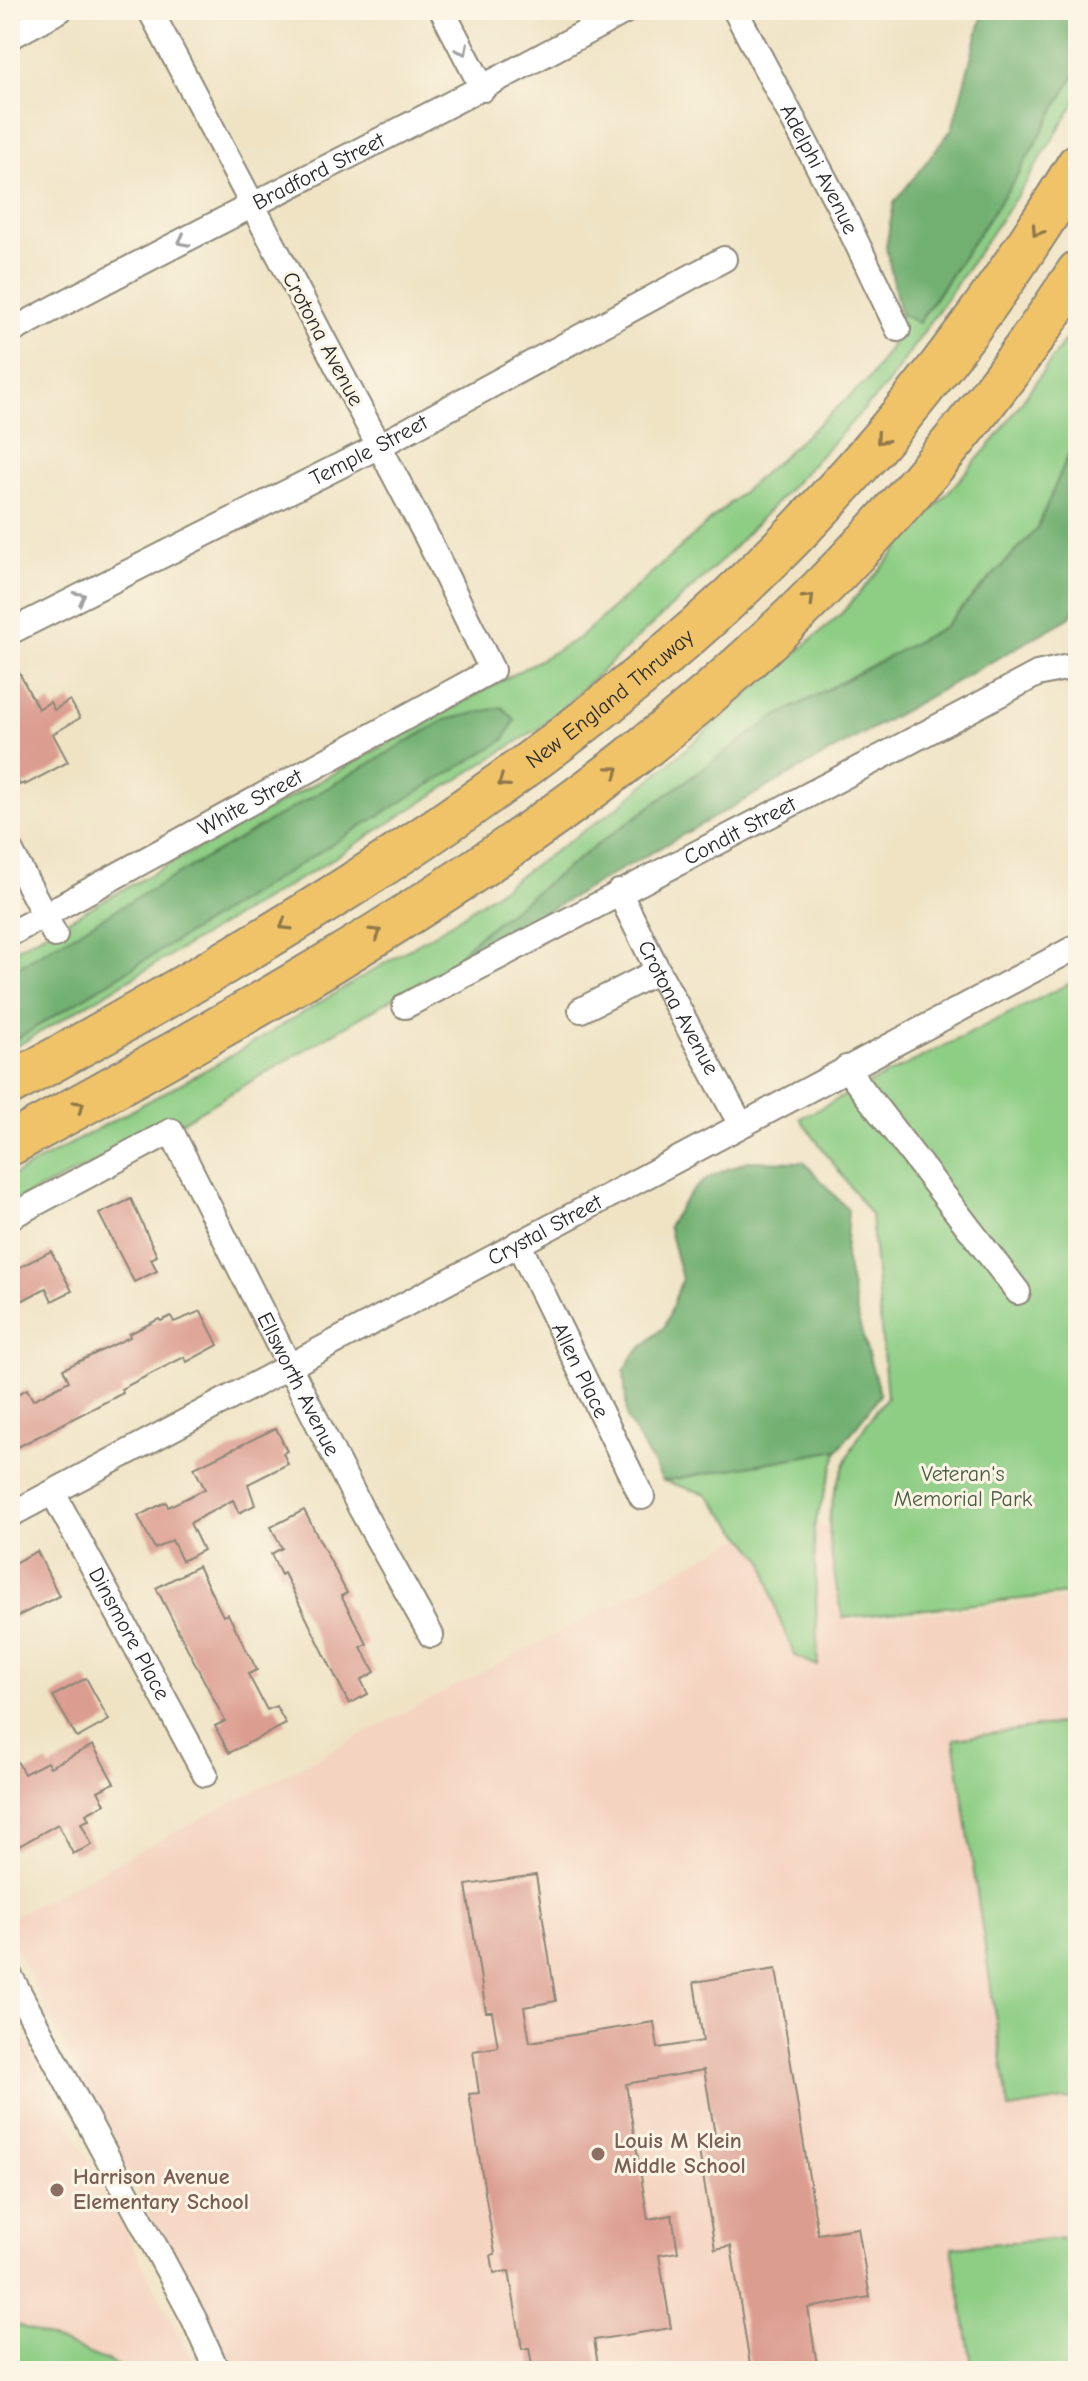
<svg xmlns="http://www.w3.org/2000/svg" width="1088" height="2381" font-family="'Comic Neue',sans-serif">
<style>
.built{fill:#f4d3c0}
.green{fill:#8dcd84;stroke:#5c7c58;stroke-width:2}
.forest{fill:#72b072;stroke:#4e6e4e;stroke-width:2}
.building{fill:#db9d90}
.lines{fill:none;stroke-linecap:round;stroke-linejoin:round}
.street-casing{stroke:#8d8778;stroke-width:28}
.highway-casing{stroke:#8d8778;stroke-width:46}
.street{stroke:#fff;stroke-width:24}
.highway{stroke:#f1c369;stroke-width:42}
.oneway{stroke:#a0a0a0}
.oneway2{stroke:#8e774a}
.education-dot{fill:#8d6e63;stroke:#fcf5e5;stroke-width:3}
.labels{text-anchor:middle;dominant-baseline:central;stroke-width:6;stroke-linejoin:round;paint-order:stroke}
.street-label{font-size:22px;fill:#2b2b2b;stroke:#fcf5e5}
.park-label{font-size:22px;fill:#485c46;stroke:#fcf5e5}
.education-label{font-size:22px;font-weight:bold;fill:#785e54;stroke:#fcf5e5;text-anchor:start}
</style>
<rect width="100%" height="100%" fill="#fcf5e5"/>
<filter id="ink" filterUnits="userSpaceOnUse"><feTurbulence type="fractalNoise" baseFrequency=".0125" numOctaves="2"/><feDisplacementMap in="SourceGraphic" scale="16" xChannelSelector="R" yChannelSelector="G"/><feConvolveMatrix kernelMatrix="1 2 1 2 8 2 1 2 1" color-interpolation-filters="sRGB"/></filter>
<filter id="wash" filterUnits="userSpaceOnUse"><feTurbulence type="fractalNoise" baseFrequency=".006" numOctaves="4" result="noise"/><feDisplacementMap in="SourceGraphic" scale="32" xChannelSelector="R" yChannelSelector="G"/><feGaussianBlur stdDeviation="1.8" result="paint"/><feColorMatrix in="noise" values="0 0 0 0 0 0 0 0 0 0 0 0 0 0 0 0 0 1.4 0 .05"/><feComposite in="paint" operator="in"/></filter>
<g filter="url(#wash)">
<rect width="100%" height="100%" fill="#efe3c4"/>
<!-- built -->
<g class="built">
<polygon points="784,1515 831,1529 848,1621 1078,1597 1078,2371 228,2371 10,1937 10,1918"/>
<polygon points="10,2010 198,2371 10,2371"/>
</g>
<!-- green -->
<g class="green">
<polygon points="1078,69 1078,98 1025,184 887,385 719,563 542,726 323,865 10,1050 10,952 579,638 869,379 892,344 884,329 900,313 919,323 1015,179"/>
<polygon points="1078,322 1078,432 1037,529 944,627 774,718 598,844 482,933 443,969 178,1124 10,1203 10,1177 231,1056 450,924 621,805 841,614 996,438"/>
<path d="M1078,979V1593L843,1618C837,1593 825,1531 831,1507C840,1465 860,1429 887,1397L871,1215L800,1118Z"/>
<polygon points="838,1450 814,1527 818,1666 795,1656 777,1614 764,1561 707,1494 663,1481"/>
<polygon points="1078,1721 1078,2098 1009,2109 954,1739"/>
<polygon points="1078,2237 1078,2371 973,2371 952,2247"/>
<polygon points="10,2322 129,2370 10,2371"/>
</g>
<!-- forest -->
<g class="forest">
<polygon points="984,10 1078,10 1078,69 1015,179 918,323 900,313 886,247 894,203 952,129"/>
<polygon points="1078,432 1078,604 1069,618 444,969 482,933 598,844 774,718 944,627 1037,529"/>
<path d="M502,707L515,720L503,741C337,839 175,943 10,1043V971L445,720Z"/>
<path d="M748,1161L804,1162L848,1210L845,1256L859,1323L880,1395L838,1450L663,1481L627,1419L624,1371L634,1355L665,1326L682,1279L668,1226C694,1183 701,1179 748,1161Z"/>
</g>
<g id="blocks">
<!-- building -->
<g class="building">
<polygon points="10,655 38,709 50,702 54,710 70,700 80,718 53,734 68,762 25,785 24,783 20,785 10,766"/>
<polygon points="131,1199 157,1256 151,1259 157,1271 134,1282 99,1214"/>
<polygon points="51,1251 72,1291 52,1301 46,1288 10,1307 10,1272"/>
<polygon points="201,1311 218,1345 187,1362 184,1357 121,1389 123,1393 10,1451 10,1417 18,1413 10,1398 27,1389 33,1400 69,1381 63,1369 130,1337 129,1334 159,1319 161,1321 171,1316 174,1322"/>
<polygon points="276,1428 287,1451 283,1453 288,1464 248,1484 255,1505 239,1513 233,1500 190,1523 203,1550 182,1561 172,1540 155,1549 138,1516 166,1502 168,1507 205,1489 194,1468"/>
<polygon points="304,1510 347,1593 341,1596 367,1644 361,1647 375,1672 361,1680 368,1694 349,1704 284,1573 281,1575 271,1554 282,1548 271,1527"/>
<polygon points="37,1551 59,1596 10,1620 10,1565"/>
<polygon points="198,1566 223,1616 228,1614 257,1670 248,1674 267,1710 276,1706 286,1724 229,1753 215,1726 225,1721 156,1588"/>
<polygon points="86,1678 109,1720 77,1738 53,1696"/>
<polygon points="93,1745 114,1783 98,1791 105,1804 86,1814 89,1820 81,1823 92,1845 73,1854 58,1824 10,1851 10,1748 24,1774 47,1762 50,1767"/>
<polygon points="536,1875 556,2001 524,2007 530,2042 654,2022 658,2048 703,2041 694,1982 776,1969 818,2234 858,2228 870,2297 808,2308 818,2371 751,2371 731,2246 715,2249 698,2144 716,2141 704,2070 626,2084 648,2219 672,2215 678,2252 659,2255 671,2328 594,2340 599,2371 533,2371 529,2348 522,2349 509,2271 494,2273 491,2255 495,2254 469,2094 479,2093 473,2051 498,2047 492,2012 486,2012 466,1885"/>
</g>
</g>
</g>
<g filter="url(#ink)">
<use href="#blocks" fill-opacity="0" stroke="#8d8778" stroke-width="2"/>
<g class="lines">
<defs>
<g id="street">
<polyline points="442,10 483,89"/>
<path id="s1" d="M735,10L839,206L898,329"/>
<polyline points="10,37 60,10"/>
<path id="s2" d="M10,332C214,221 424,122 627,10"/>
<path id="s3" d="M10,632L379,446L724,259"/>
<polyline points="10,850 55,935"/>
<path id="s4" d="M619,892L658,971L740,1123"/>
<path id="s5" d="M10,934L492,670L427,537L150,10"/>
<path id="s6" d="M405,1006C615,895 827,787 1037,674L1078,665"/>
<polyline points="581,1010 658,971"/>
<polyline points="846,1068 1018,1292"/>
<path id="s7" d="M10,1217L171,1131L361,1509L431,1635"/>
<path id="s8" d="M518,1243L642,1497"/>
<path id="s9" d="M53,1493L205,1774"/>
<path id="s10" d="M10,1515C367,1328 721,1133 1078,946"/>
<polyline points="10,1976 194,2319 217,2371"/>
</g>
<g id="highway">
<path id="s11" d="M10,1084C240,959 470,823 669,652C831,514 968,347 1078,165"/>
<path d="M10,1144C221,1029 433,911 623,764C799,628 956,458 1078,272"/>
</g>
</defs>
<!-- street casing -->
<use href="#street" class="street-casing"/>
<!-- highway casing -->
<use href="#highway" class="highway-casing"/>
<!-- street -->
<use href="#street" class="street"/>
<!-- highway -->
<use href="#highway" class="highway"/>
</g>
<!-- one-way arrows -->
<defs><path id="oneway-chevron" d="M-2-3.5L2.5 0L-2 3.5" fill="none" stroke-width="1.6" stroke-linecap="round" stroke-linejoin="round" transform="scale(2)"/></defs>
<g class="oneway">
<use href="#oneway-chevron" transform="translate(463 50) rotate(62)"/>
<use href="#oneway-chevron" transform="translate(183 241) rotate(153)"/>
<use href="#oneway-chevron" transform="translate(80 597) rotate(-27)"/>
</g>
<g class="oneway2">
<use href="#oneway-chevron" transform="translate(1037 231) rotate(124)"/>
<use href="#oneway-chevron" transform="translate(881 439) rotate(131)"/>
<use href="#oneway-chevron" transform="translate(809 599) rotate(-45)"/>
<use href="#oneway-chevron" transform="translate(614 771) rotate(-37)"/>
<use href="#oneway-chevron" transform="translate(503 782) rotate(145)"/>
<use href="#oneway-chevron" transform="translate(285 925) rotate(148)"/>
<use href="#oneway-chevron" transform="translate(376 933) rotate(-32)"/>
<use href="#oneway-chevron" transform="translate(79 1106) rotate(-29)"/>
</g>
</g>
<!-- markers -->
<g class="education-dot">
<circle cx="598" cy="2154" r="8"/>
<circle cx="57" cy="2190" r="8"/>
</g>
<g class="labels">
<!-- street labels -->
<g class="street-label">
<text stroke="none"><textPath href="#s1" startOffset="180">Adelphi Avenue</textPath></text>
<text stroke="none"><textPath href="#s2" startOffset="348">Bradford Street</textPath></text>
<text transform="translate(323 339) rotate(62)">Crotona Avenue</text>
<text stroke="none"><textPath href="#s3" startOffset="402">Temple Street</textPath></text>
<text stroke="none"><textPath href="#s11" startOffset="714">New England Thruway</textPath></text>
<text stroke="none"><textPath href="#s5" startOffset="274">White Street</textPath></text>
<text stroke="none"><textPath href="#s6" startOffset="378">Condit Street</textPath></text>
<text stroke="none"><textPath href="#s4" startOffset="130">Crotona Avenue</textPath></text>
<text stroke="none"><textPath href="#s10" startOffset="606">Crystal Street</textPath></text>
<text stroke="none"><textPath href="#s8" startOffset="142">Allen Place</textPath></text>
<text stroke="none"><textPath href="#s7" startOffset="466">Ellsworth Avenue</textPath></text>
<text stroke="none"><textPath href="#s9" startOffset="160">Dinsmore Place</textPath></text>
</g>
<!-- park labels -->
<g class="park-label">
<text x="963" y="1474">Veteran's<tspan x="963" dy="25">Memorial Park</tspan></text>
</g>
<!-- education labels -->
<g class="education-label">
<text x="614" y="2141">Louis M Klein<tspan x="614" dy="25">Middle School</tspan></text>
<text x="73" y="2177">Harrison Avenue<tspan x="73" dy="25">Elementary School</tspan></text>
</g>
</g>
<!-- margin -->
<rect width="1088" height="2381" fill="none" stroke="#fcf5e5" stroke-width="40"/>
</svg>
